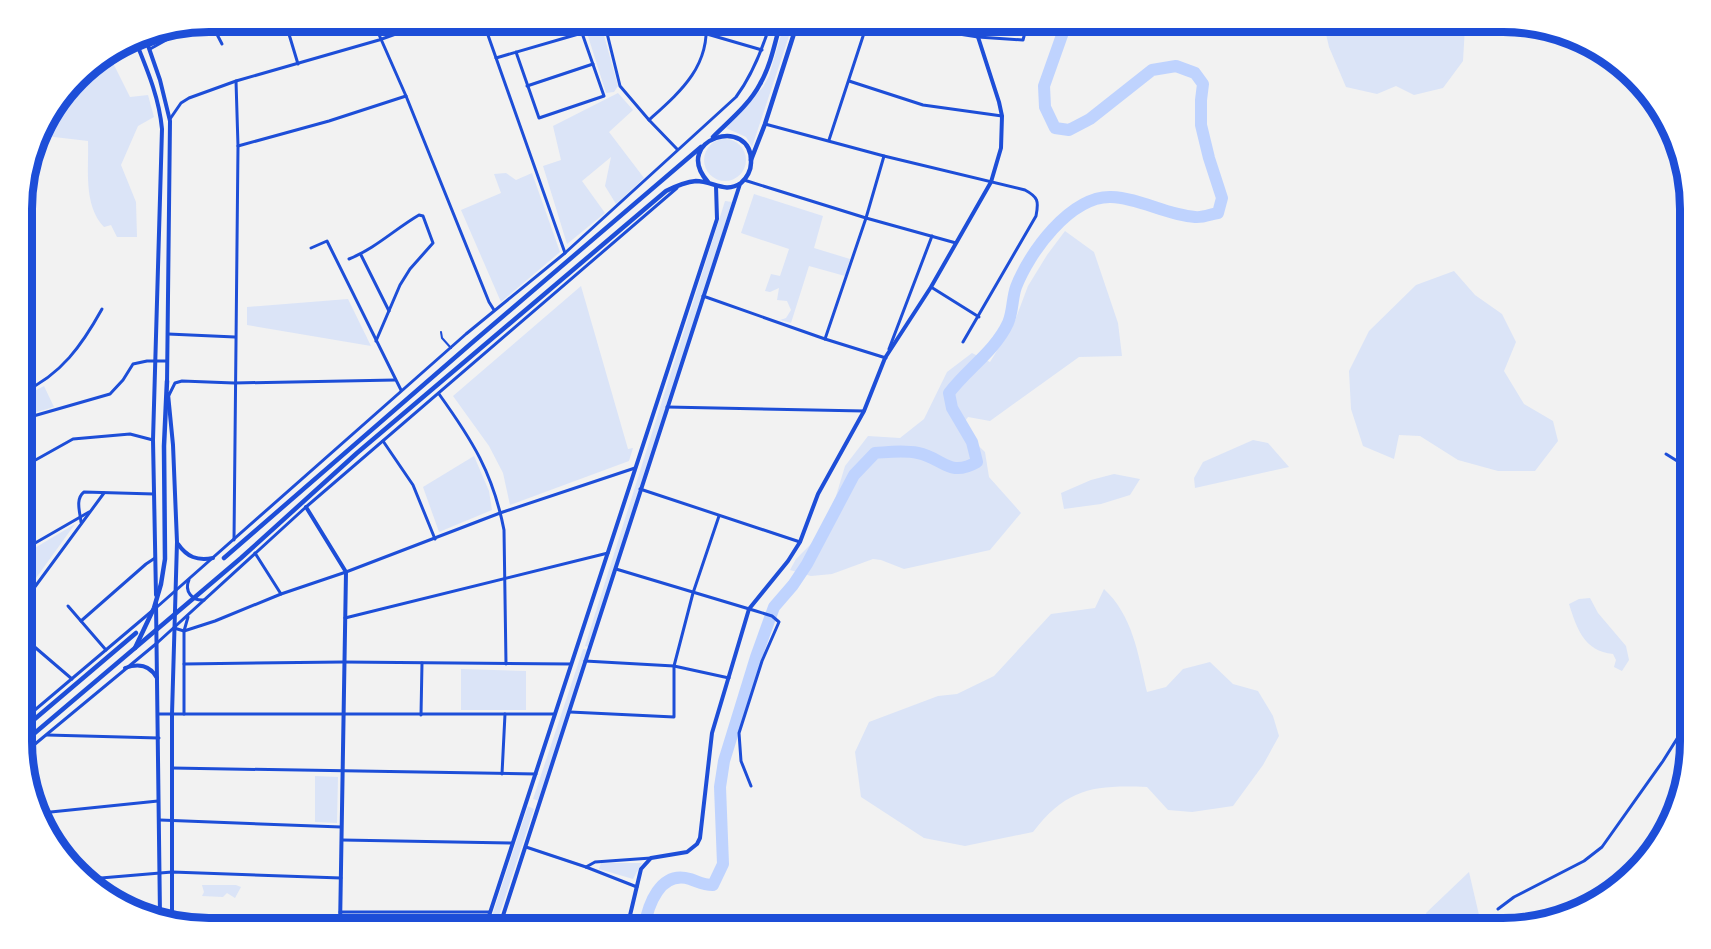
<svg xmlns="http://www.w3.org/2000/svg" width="1711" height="949" font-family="'Roboto Condensed',sans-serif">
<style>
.green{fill:#dbe4f7}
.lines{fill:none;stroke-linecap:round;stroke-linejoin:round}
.river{stroke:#bfd3fe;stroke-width:12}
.pedestrian{stroke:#1d4ed8;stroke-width:2}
.minor{stroke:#1d4ed8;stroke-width:3}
.tertiary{stroke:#1d4ed8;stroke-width:4}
.secondary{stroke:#1d4ed8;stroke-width:4}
.primary{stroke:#1d4ed8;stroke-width:4.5}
.rim{fill:none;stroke:#1d4ed8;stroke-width:8}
</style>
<rect width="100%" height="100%" fill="#f2f2f2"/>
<!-- green -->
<g class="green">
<polygon points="588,21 600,21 618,86 614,92 606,93 587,33 590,32"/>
<polygon points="785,21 794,21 752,147 746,137 726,128 763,87 769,76"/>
<polygon points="1323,21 1463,21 1465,27 1463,61 1443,88 1414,95 1396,86 1377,94 1346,87 1329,47"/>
<path d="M108,53L130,97L148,95L154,117L138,126L121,165L136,202L137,237H117L111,225L104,227C83,205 89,169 88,141L37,135L41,125L85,68Z"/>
<polygon points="618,93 633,110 609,132 644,178 616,204 605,186 611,157 582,181 605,213 567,244 543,166 561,160 553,126"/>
<circle cx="725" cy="160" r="21"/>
<polygon points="506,173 516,180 532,173 560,252 501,302 461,210 501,193 494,174"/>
<polygon points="754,194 823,216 814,248 850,259 845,276 809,266 791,323 780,320 786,318 791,310 787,301 777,300 779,288 770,292 765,291 771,274 780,276 789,249 741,233"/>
<polygon points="725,201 732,202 591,648 585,646"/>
<polygon points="1065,231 1094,252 1118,323 1122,356 1079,357 990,421 968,417 960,428 985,452 989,477 1021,513 990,550 904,569 881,560 873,559 832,574 811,576 790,570 796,559 818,537 836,496 845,466 868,436 900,438 924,419 947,372 972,353 990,362 1014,323 1028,286 1047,255"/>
<polygon points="1454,271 1475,295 1502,314 1516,342 1504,371 1524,404 1553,421 1558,441 1535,471 1498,471 1458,460 1420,436 1399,435 1394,459 1363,446 1351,409 1349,371 1369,331 1416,285"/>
<polygon points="581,286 628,449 633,448 629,461 510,505 503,473 489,446 453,396"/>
<polygon points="348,299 371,346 247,325 247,307"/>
<polygon points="44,386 54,407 23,416 23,397"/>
<polygon points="1253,440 1268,443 1289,467 1195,488 1194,478 1203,462"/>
<polygon points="474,456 489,491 492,510 439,532 423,487"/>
<polygon points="1114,474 1140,479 1130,495 1101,504 1064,509 1061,493 1091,480"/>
<polygon points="75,524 23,596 23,555"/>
<path d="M1104,589C1133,616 1138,654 1147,692L1166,687L1183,669L1210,662L1233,684L1258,691L1273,716L1279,736L1263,765L1233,806L1192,812L1168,810L1147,787C1094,785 1067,788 1033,832L965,846L924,838L861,797L855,752L869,722L938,696L957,694L994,676L1051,614L1095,608Z"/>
<path d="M1590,598L1598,613L1626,646L1629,660L1622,671L1614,667L1616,660L1613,654C1584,651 1577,629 1569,604L1579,599Z"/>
<polygon points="583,649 590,650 540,801 533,799"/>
<polygon points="461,669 526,671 526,710 461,710"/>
<polygon points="315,776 338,777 337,823 315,822"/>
<polygon points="528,806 534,809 495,928 488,928"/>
<polygon points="601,863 642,863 633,879 599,869"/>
<polygon points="1469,872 1482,928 1431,928 1426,913"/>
<polygon points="202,885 236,885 241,887 235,898 227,893 223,897 202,896 204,892"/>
</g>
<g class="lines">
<!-- river -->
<path class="river" d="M644,928C648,905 660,870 690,879C699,882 703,885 713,885L723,864L720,787L724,761L756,657L774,607L793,585L807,564L854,475L875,453C890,452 903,450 918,453C943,458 949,478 977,462L972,442L952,408L949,393C967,369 995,351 1008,323C1013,312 1012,298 1016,287C1029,253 1070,196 1111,197C1140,198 1166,215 1195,217C1203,218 1211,214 1218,213L1222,198L1209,158L1201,125V100L1203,84L1195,73L1176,66L1152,70L1090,119L1069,130L1055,128L1045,107L1044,86L1067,21"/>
<!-- pedestrian -->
<g class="pedestrian">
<polyline points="353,21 356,30 361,28"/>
<polyline points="441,332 442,338 451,348"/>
</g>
<!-- minor -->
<g class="minor">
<polyline points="210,21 222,44"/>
<polyline points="285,21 298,64"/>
<polyline points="373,21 406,96 489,302 494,310"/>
<polyline points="483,21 565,253"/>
<polyline points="604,21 620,86 649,120 677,149"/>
<polyline points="623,21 707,34 762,50"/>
<polyline points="876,21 978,37 1023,40 1028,21"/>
<polyline points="978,37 981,21"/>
<polyline points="150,49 195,24"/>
<polyline points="496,58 582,33 604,96 539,118 516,52"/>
<polyline points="849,81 923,105 1002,116"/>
<polyline points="527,86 593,64"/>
<polyline points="170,119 181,103 189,98 236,81 379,40 432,21"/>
<path d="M649,120C680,92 710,67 706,21"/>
<path d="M765,124L884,156L1025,190C1038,197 1039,201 1036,216L963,342"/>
<polyline points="829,140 868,21"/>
<polyline points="238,146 329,121 406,96"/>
<polyline points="744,180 866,218 956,243"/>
<polyline points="311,248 327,241 401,390"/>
<polyline points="361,255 389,311"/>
<path d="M349,259C376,248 395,229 419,215L423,216L433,243L410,269L400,285L376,341"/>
<polyline points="931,287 979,317"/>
<polyline points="703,296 825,339 886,358"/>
<polyline points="23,309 27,302"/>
<polyline points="168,334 235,337"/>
<polyline points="825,339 866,218 884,156"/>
<polyline points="889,349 932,236"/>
<path d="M23,392C61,375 82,345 102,309"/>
<path d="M439,394C472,440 493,473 504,530L506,664"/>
<polyline points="169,395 175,383 182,381 234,383 395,380"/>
<polyline points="667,407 864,411"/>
<polyline points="23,419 110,394 123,380 133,364 147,361 167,361"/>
<polyline points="383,441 413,485 435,539"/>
<polyline points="1666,454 1690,469"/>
<polyline points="23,467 73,439 130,434 153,440"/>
<polyline points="640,489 800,542"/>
<path d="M81,522C80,512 75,499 84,492L154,494"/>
<polyline points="234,540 238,146 236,81"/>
<polyline points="23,550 89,512"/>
<polyline points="255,553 281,594"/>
<polyline points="616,569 756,611 772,616 779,622 762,661 739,733 741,761 751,786"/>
<path d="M189,580C184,591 192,601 204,600"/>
<polyline points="23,603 104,493"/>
<polyline points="68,606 106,650"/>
<path d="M157,607L466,334L565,253L736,97C753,74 763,48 771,21"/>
<polyline points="345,618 608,553"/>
<polyline points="81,621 146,564 155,558"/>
<polyline points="174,628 184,631 215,621 281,594 346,572 500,513 635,468"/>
<polyline points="23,637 72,679"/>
<polyline points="23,661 35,648"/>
<polyline points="585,661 674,666 729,678"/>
<polyline points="184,664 343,662 571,664"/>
<polyline points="570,712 674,717 674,666 693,593 719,516"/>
<polyline points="158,714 555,714"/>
<polyline points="184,714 184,631 188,617"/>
<polyline points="421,715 422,663"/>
<polyline points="23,720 152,611"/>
<polyline points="47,735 159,738"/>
<polyline points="25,751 28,780"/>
<polyline points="23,754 157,643 306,507 677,188"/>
<polyline points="172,768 536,774"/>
<polyline points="502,774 505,714"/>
<polyline points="41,813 158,801"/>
<polyline points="160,820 341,827"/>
<polyline points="342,840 512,843"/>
<polyline points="526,847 586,867 637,887"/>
<polyline points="586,867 595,862 651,858"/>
<polyline points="89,879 172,872 341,878"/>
<polyline points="1498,909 1514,897 1584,861 1602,847 1663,761 1690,718"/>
<polyline points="340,912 490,912"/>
<polyline points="503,915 541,928"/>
</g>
<!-- tertiary -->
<g class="tertiary">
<polyline points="306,507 346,572 340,928"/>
<polyline points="627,928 641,869 651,858 687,852 697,844 700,838 712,733 749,609 788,561 800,542 818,494 864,411 885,358 931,287 991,182 1001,148 1002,116 999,102 978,37"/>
</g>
<!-- secondary -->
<g class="secondary">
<polyline points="144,34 160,80 170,121 167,384"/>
<path d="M134,37C146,67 159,96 162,129L153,440L156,595"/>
<polyline points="168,394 173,445 177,542 172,714 172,918"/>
<path d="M178,544C187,557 197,561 213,558"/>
<polyline points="156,603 160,915"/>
<path d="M125,668C138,663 150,665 157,678"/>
<polyline points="485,928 717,219 716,186"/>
<polyline points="499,928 740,184"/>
</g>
<!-- primary -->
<g class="primary">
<path d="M713,137C729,121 749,105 760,84C771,65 775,42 781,21"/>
<polyline points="751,160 765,124 798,21"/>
<polyline points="224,558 474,341 701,147"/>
<polyline points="135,648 154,608 161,584 165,559 164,446 167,381"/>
<polyline points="23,729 136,633"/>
<path d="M23,743L241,558L357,453L666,191C676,186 685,182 696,181C713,181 725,194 741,183C747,178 751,170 751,163C753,114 670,139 708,182"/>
</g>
</g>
<!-- crop -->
<path d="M0 0H1711V949H0ZM209 32H1503A177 177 0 0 1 1680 209V741A177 177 0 0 1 1503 918H209A177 177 0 0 1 32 741V209A177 177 0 0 1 209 32Z" fill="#fff" fill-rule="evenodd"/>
<path class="rim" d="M209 32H1503A177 177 0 0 1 1680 209V741A177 177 0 0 1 1503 918H209A177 177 0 0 1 32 741V209A177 177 0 0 1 209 32Z"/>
</svg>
